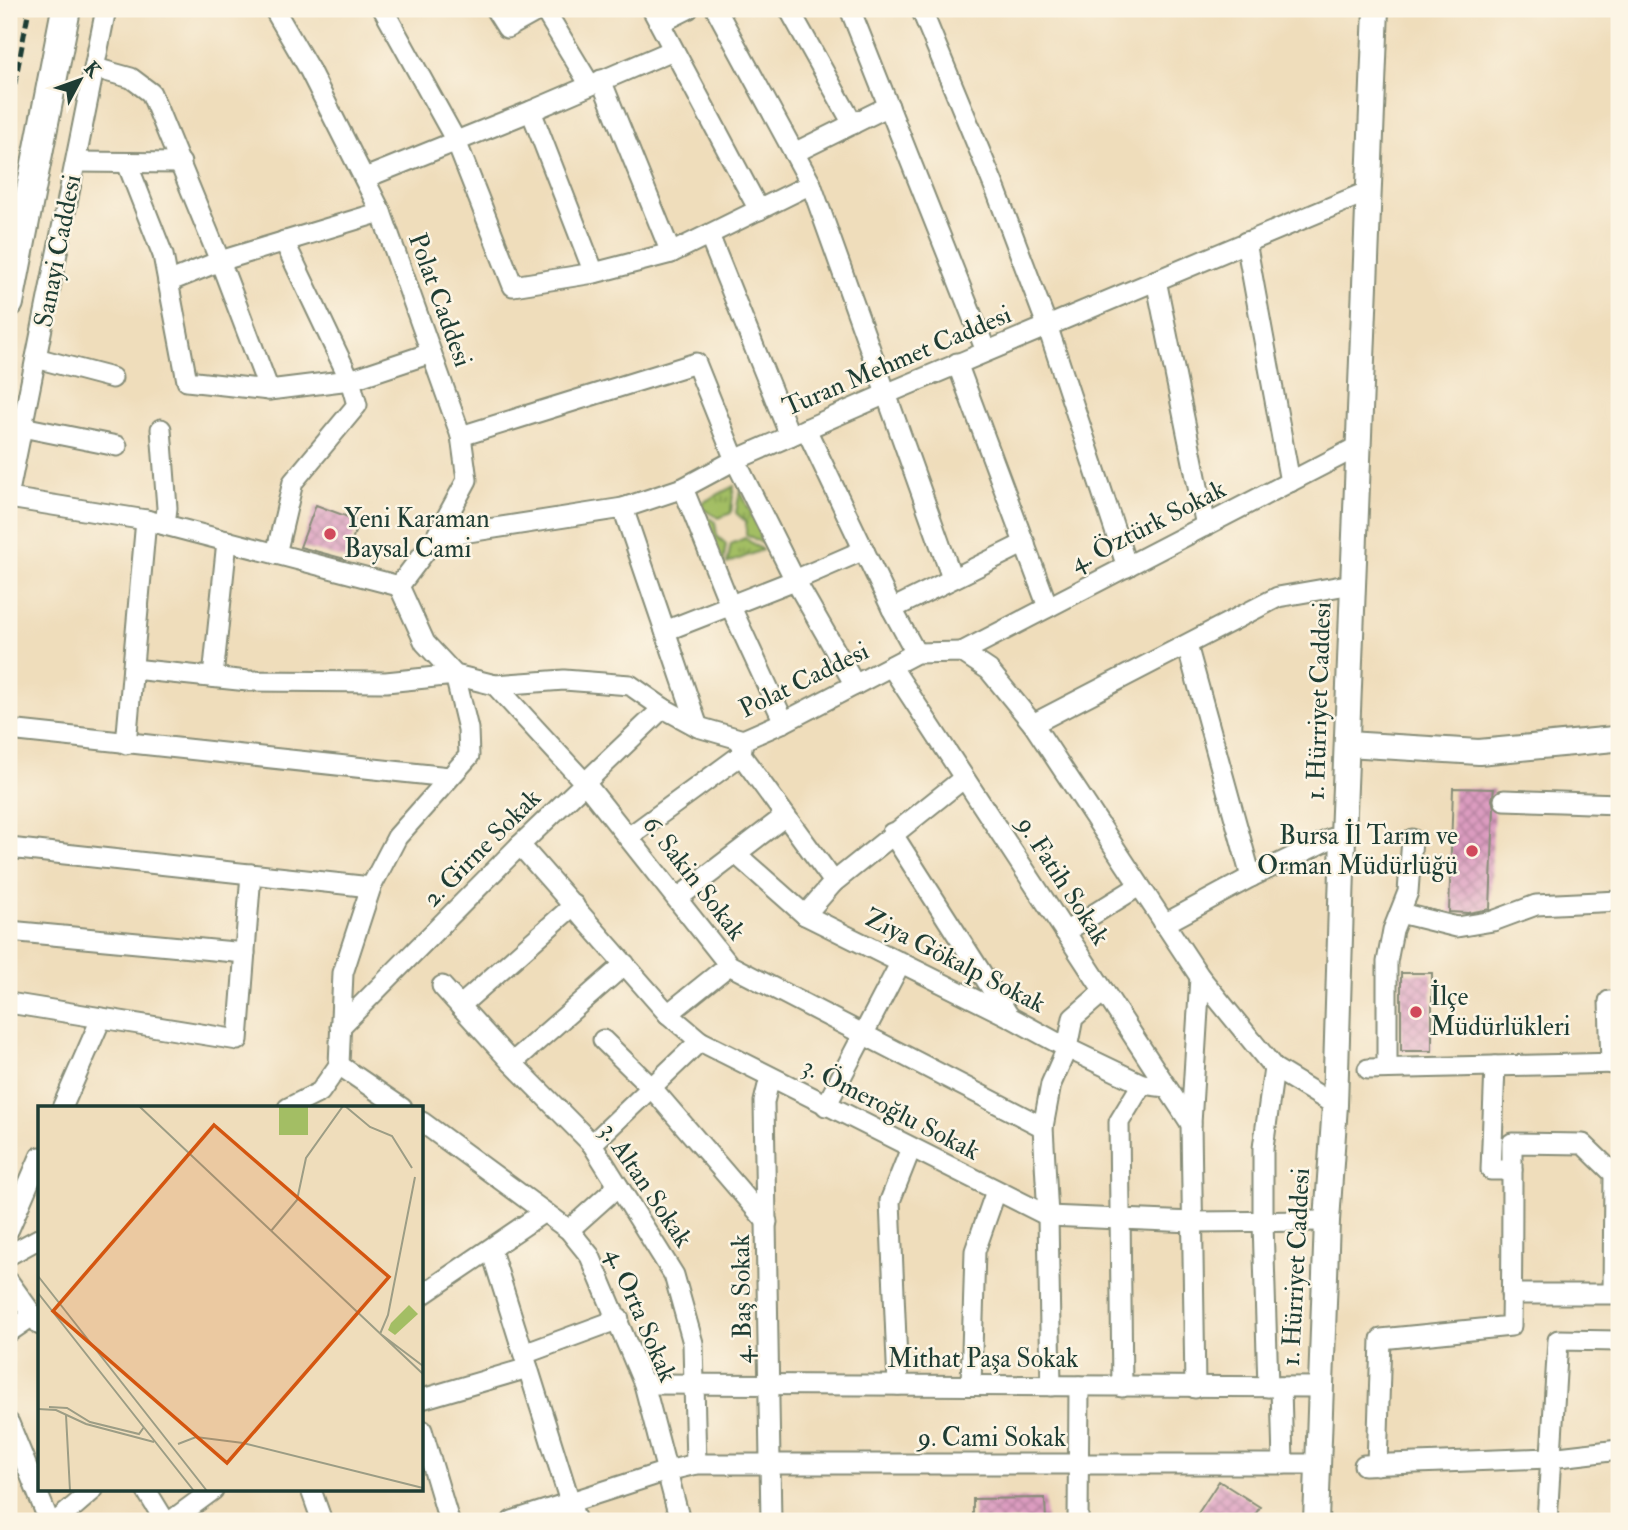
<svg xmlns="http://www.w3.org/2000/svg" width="1628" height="1530" font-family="'IM FELL Double Pica',serif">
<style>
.park{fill:url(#park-tufts);stroke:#617e4c;stroke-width:2}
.building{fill:url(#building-cross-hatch)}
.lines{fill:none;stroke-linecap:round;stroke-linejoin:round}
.minor-casing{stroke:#878d78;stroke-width:23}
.major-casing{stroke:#878d78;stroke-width:28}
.highway-casing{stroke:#878d78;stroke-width:32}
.minor{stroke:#fff;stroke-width:19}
.major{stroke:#fff;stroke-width:24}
.highway{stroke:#fff;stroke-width:28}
.rail{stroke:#1f3d34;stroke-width:5;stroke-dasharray:10 5;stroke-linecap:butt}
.poi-dot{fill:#d1495b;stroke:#fcf5e5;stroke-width:2.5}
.labels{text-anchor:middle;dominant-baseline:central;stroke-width:5;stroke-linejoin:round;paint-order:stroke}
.street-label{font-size:26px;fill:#1f3d34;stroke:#fcf5e5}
.poi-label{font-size:26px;fill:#1f3d34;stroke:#fcf5e5;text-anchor:start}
.inset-road{fill:none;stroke:#9c9d85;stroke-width:2}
.view{fill:#d45610;fill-opacity:0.15;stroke:#d45610;stroke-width:3.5}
.inset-edge{fill:none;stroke:#1f3d34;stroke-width:3.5}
</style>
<defs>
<pattern id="park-tufts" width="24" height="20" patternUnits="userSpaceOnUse" patternTransform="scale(1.75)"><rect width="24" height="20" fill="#a3be64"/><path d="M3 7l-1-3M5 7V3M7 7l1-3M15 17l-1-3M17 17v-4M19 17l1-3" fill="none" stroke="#849c53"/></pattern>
<pattern id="building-cross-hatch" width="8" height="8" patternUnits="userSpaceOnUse" patternTransform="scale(1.75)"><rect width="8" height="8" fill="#dc9cc0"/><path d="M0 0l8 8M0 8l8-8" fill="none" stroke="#b2809d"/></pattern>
</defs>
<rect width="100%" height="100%" fill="#fcf5e5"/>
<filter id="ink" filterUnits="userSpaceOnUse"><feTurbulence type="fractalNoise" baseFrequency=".0143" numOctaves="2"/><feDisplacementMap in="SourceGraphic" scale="14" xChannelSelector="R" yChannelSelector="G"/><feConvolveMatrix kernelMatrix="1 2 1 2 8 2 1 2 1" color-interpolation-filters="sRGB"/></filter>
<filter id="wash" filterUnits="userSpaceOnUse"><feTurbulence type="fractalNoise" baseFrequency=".00686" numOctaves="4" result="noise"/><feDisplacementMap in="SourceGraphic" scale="28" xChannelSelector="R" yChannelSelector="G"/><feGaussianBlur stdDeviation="1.57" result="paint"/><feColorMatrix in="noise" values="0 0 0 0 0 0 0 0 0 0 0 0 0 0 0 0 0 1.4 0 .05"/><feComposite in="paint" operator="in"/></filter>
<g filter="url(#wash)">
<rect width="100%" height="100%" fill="#efddbb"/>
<!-- park -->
<g class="park">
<polygon points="734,486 731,513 719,518 696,506"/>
<polygon points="740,490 766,544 765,545 746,534 746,522 736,513"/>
<polygon points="695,509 715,522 717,536 726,544 723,566"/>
<polygon points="745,538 762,550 727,564 731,544"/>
</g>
<g id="blocks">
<!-- building -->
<g class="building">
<polygon points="316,505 359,521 345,559 300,547"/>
<polygon points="1453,788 1494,789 1492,800 1494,807 1490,909 1468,913 1449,912"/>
<rect x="1401" y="973" width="31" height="78"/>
<polygon points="1219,1481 1260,1507 1251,1521 1193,1521"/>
<polygon points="1045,1498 1046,1521 973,1521 973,1499"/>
</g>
</g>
</g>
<g filter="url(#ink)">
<use href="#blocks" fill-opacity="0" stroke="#878d78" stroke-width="2"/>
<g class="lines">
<defs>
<g id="minor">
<polyline points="274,9 309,69 381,212 461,436 467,480 436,537 399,586 425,643 455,675 495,685 564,680 630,685 663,708 698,727 743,740 784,722 916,653 962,652 989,670 1033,724 1200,977 1274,1068 1335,1105"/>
<polyline points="383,9 456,141 513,286 594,273 671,253 811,184"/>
<polyline points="495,9 507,28 541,9"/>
<polyline points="544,9 590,85"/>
<polyline points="652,9 759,210"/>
<polyline points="716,9 811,184 952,578"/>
<polyline points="789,9 853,124"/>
<polyline points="850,9 986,351"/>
<polyline points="921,9 997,193 1047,325 1127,567"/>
<polyline points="660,23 688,9"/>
<polyline points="95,68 131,78 151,93 220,261 269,390"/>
<polyline points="601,80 671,253"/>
<polyline points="531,111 594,273"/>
<polyline points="794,153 889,106"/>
<polyline points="76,162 181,163"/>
<polyline points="127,163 163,255 187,381 269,390 350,380 431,353"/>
<polyline points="365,178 531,111 673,50"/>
<polyline points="709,235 790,436"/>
<polyline points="1246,242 1290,482"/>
<polyline points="1156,280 1206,526"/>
<polyline points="168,282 220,261 381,212"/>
<polyline points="36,358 112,378"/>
<polyline points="957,363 1048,607"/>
<polyline points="22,427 117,446"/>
<polyline points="161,429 167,508 165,525"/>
<polyline points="806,429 892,609 916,653"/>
<polyline points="461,436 696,363 735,460 795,580 855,685"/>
<polyline points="683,488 730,605 784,722"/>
<polyline points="9,492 106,9"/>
<polyline points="9,498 146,520 399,586"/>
<polyline points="623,508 698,727"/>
<polyline points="436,537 623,508 683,488 735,460 886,394 1369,191"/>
<polyline points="276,554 293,482 357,405 350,380 284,241"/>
<polyline points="892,609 1025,543"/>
<polyline points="665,631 795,580 864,550"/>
<polyline points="1187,645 1251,877"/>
<polyline points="962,652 1359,446"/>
<polyline points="891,666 1191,1124"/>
<polyline points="133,669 248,681 386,682 455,675 468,729 469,756 397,837 371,887 343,973 339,1065"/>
<polyline points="213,677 227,541"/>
<polyline points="495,685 585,783 729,965 1043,1127"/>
<polyline points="1033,724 1278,597 1353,584"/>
<polyline points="9,730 449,777"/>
<polyline points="743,740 741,755 834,882"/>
<polyline points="126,744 146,520"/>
<polyline points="1504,800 1619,804"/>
<polyline points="892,833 1009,1016"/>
<polyline points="629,837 741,755"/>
<polyline points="520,845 668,1014 700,1041 1048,1216 1193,1222 1327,1221"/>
<polyline points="9,848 371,887"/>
<polyline points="736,854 805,915 1010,1017 1067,1048 1142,1084 1166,1087"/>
<polyline points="678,898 785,816"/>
<polyline points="1400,913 1457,927 1493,921 1536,905 1619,901"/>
<polyline points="805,915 834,882 964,778"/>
<polyline points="1164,924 1251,877 1330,839 1343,836"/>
<polyline points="9,931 245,953"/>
<polyline points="1065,932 1139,886"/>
<polyline points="442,986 512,1063 592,1144 674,1275 693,1343 696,1464"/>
<polyline points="9,1003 238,1040 251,874"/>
<polyline points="460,1006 574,905"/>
<polyline points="668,1014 729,965"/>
<polyline points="340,1027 520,845 663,708"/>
<polyline points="603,1040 651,1087 767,1222"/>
<polyline points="512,1063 625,964"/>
<polyline points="1611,1064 1609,1001 1619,1001"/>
<polyline points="339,1065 402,1108"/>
<polyline points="1495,1066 1491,1170 1512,1170"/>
<polyline points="1387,1068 1387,962 1393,930 1408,892 1412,839"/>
<polyline points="1368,1069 1619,1063"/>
<polyline points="770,1077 764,1102 771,1521"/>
<polyline points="826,1106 901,962"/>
<polyline points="62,1108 101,1019"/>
<polyline points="288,1108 320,1092 339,1065"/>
<polyline points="422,1122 569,1230 590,1256 644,1384 680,1521"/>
<polyline points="592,1144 700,1041"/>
<polyline points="9,1229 40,1157"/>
<polyline points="569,1230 618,1186"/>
<polyline points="491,1250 576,1521"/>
<polyline points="9,1255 40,1238"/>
<polyline points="9,1282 40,1325"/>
<polyline points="422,1295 544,1212"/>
<polyline points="9,1332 34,1315"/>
<polyline points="524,1354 619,1319"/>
<polyline points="644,1384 1321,1387"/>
<polyline points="898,1385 890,1201 911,1148"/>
<polyline points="971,1385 975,1251 996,1191"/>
<polyline points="1051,1386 1048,1216 1043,1127 1051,1084 1067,1048 1073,1018 1104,991"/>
<polyline points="1122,1387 1119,1122 1142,1084"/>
<polyline points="1268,1387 1263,1223 1263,1148 1274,1068"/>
<polyline points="1281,1387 1283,1464"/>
<polyline points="1195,1388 1191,1124 1200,977"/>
<polyline points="422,1399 528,1368"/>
<polyline points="9,1423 49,1521"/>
<polyline points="422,1430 449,1521"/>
<polyline points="1364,1465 1550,1458 1619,1450"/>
<path d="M1377,1465L1381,1339L1511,1326C1512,1265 1512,1204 1512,1143L1583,1144L1614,1174L1613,1294H1511"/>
<polyline points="146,1490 165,1521"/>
<polyline points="311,1490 322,1521"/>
<polyline points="57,1521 93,1490"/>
<polyline points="171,1521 213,1490"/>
<polyline points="512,1521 667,1471 696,1464 1318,1464"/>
<polyline points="1078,1521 1079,1386"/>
<polyline points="1547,1521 1558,1340 1619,1341"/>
</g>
<g id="major">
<polyline points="1347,744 1479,752 1614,739 1619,736"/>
<polyline points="1316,1521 1327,1221 1335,1105 1343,836 1376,9"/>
</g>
<polyline id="highway" points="9,303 66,9"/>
</defs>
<!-- minor casing -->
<use href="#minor" class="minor-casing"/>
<!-- major casing -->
<use href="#major" class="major-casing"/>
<!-- highway casing -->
<use href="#highway" class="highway-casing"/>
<!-- minor -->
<use href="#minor" class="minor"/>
<!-- major -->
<use href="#major" class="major"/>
<!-- highway -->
<use href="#highway" class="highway"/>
<!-- rail -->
<polyline class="rail" points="9,114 29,9"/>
</g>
</g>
<!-- markers -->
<g class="poi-dot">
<circle cx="330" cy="534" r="7"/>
<circle cx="1472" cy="851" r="7"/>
<circle cx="1416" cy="1012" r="7"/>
</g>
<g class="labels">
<!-- street labels -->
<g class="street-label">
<text transform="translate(58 251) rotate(-79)">Sanayi Caddesi</text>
<text transform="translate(440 300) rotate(70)">Polat Caddesi</text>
<text transform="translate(897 361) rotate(-23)">Turan Mehmet Caddesi</text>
<text transform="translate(1148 526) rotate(-27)">4. Öztürk Sokak</text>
<text transform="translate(804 680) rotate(-26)">Polat Caddesi</text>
<text transform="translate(1319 701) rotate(-88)">1. Hürriyet Caddesi</text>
<text transform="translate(482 848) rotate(-45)">2. Girne Sokak</text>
<text transform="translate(694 878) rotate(52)">6. Sakin Sokak</text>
<text transform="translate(1063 881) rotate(57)">9. Fatih Sokak</text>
<text transform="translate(955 961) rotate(27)">Ziya Gökalp Sokak</text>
<text transform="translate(891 1109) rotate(27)">3. Ömeroğlu Sokak</text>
<text transform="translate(646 1185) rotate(56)">3. Altan Sokak</text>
<text transform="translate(1296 1267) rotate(-87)">1. Hürriyet Caddesi</text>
<text transform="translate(742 1299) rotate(-91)">4. Baş Sokak</text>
<text transform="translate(641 1315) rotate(67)">4. Orta Sokak</text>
<text x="983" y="1359">Mithat Paşa Sokak</text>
<text x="992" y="1438">9. Cami Sokak</text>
</g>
<!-- poi labels -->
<g class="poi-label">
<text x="344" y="519">Yeni Karaman<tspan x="344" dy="30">Baysal Cami</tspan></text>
<text x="1458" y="836" text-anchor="end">Bursa İl Tarım ve<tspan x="1458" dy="30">Orman Müdürlüğü</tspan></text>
<text x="1430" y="997">İlçe<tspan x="1430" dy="30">Müdürlükleri</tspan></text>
</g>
</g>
<!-- overview -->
<g transform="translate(38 1106)">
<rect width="385" height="385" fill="#efddbb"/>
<path d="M241,0H270V29H241Z" fill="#a3be64"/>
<path d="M371,199L380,208L357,229L350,224L353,217Z" fill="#a3be64"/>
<path class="inset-road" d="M101,0L385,268M307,0L332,21L354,30L374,62M233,125L259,94L268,52L305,0M0,170L169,385M0,187L156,385M342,228L350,209L377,71M344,229L385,260M11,301L29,302L52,316L101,328L106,321M0,303L18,304L48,318L116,336M28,309L32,385M140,338L158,331L205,337L385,382"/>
<path class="view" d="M176,19L351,171L189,357L15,205Z"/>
<rect width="385" height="385" class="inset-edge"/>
</g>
<!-- margin -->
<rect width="1628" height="1530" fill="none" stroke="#fcf5e5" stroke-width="35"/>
<!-- north arrow -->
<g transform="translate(80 80) rotate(49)" stroke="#fcf5e5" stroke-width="5" paint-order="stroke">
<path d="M0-5L12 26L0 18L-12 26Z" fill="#1f3d34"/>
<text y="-10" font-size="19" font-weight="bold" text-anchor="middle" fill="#1f3d34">K</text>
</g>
</svg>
